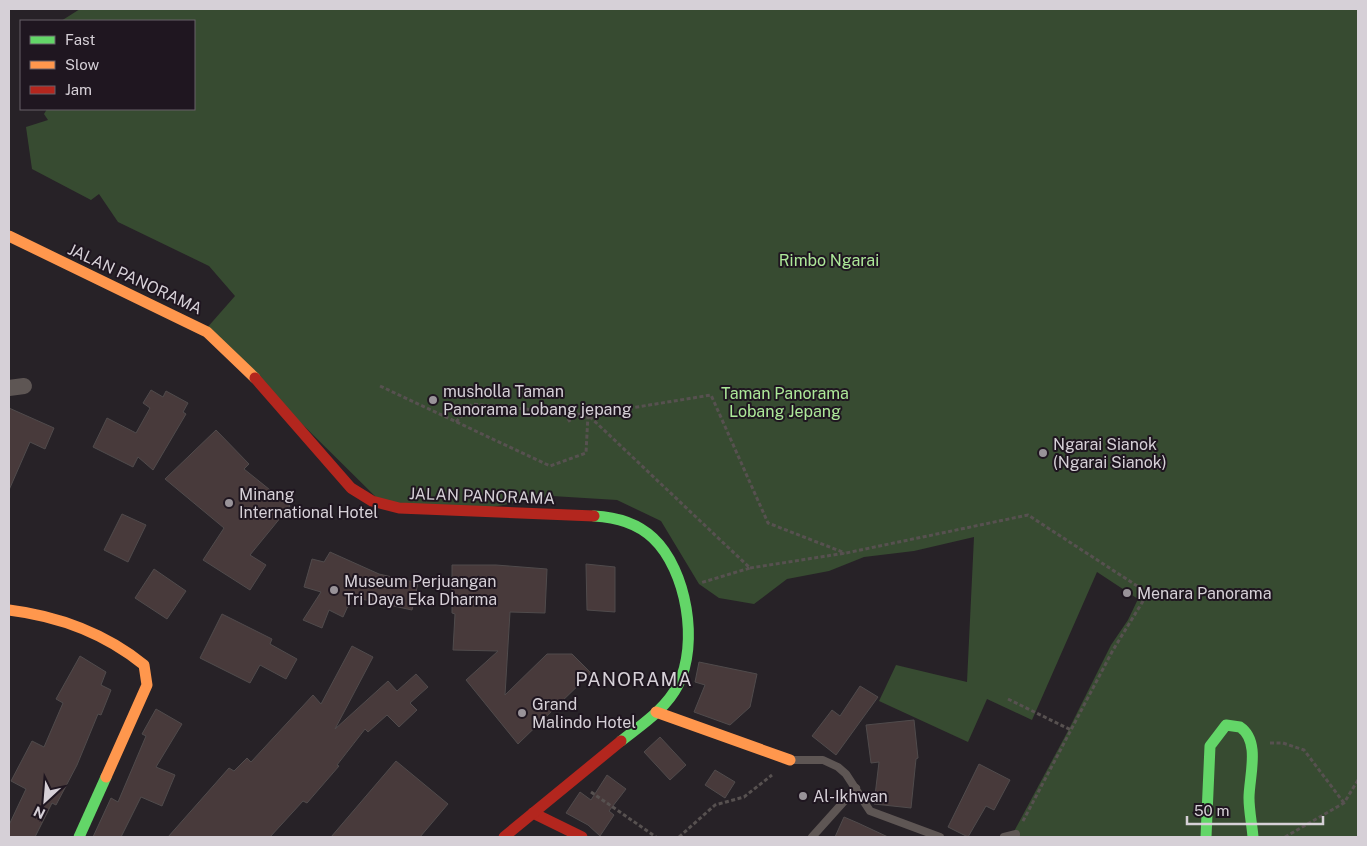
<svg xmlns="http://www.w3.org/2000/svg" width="1367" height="846" font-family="'Public Sans',sans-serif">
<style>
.green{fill:#374b31}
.building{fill:#483a3b;stroke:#504b4c}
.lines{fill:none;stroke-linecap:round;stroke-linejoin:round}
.path{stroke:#575150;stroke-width:3;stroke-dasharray:4 2.5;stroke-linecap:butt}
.lane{stroke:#5e5654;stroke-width:8}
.street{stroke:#5e5654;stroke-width:16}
.fast{stroke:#63d668;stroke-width:11}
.slow{stroke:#ff974d;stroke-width:11}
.jam{stroke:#b3261e;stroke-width:11}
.poi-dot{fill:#999399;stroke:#1f1620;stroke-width:2}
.labels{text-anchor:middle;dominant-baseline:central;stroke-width:4;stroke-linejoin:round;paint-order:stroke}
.park-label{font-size:16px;fill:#ade899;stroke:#1f1620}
.street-label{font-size:16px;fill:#d6d0d7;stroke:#1f1620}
.poi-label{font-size:16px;fill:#d6d0d7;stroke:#1f1620;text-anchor:start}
.quarter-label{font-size:19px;letter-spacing:1px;fill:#d6d0d7;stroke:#1f1620}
</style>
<rect width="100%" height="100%" fill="#272227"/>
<!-- green -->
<polygon class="green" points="80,9 1358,9 1358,837 1011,837 1069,729 1111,645 1128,620 1138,599 1097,572 1032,720 987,699 968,742 879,701 896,665 967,682 974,537 914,551 864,557 829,571 787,579 754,604 719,598 699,584 661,521 617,500 552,496 449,515 387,508 206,329 235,296 209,266 118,222 99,194 91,200 32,169 26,127 48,120 44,114 47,109 194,109 194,21 61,21"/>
<!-- building -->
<g class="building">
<polygon points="151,390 163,397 166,391 188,403 183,412 186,414 153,470 138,457 133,467 93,447 107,418 136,433 150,408 143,403"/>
<polygon points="9,408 54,428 45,449 30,442 9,490"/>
<polygon points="216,430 249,464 244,469 290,506 250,555 266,565 250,590 203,560 224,528 165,479"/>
<polygon points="122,514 146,525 128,562 104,550"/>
<polygon points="330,552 379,574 418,583 412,610 352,597 343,617 329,610 322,628 303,620 321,592 304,587 312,559 324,562"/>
<polygon points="586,564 615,567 615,612 587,610"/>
<polygon points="452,565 496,565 547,569 545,613 510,612 505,695 547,654 572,654 591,673 518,744 466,680 498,651 453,650 455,614 452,613"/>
<polygon points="154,569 186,591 167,619 135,598"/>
<polygon points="222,614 272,639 270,644 297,659 286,679 260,665 250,683 200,658"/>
<polygon points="352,646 373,657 335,729 388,681 397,691 416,674 428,687 410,703 417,710 399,727 387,715 368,732 365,729 337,765 339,766 307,803 303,801 270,837 168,837 229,768 234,771 247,758 251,762 313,695 321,704"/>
<polygon points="80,656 106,672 101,685 111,690 101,715 98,714 77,765 56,805 52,803 35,837 9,837 9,825 26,789 11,781 32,741 44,747 63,703 56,699"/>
<polygon points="699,662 757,674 750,707 730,725 694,712 705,685 695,682"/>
<polygon points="860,686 878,697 836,755 812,736 832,710 840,716"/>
<polygon points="156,709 182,724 156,767 175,775 162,806 141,797 121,837 93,837 111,798 118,802 146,736 142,734"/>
<polygon points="914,720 918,758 916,759 911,808 874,804 879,762 871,763 866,725"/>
<polygon points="660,737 686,765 670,780 644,752"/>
<polygon points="396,761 448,804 420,837 331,837"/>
<polygon points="979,764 1010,780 994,810 986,806 968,837 948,827"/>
<polygon points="715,770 735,782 725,798 705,785"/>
<polygon points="607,775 626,789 609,811 614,815 600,836 588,825 566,813 580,792 591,800"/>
<polygon points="844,817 858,823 888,837 835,837"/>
</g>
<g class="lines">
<!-- path -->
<g class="path">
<polyline points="380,386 550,466 586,453 588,415 750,568 700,583"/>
<polyline points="565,413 570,422"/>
<polyline points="456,422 472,404 588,415 711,395 768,523 845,553"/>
<polyline points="750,568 846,553 1028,515 1148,593 1113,650 1022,823"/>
<polyline points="1008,699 1071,730"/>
<polyline points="1270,743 1283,743 1304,750 1344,803"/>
<polyline points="591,792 656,837"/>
<polyline points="679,837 715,805 744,797 772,775"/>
<polyline points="1285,837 1344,803 1358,780"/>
</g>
<!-- lane -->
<g class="lane">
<polyline points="792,760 823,760 838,767 846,774 870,811 940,837"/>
<polyline points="812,837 856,788"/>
<polyline points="1004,837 1016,834"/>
</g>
<!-- street -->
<polyline class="street" points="9,388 24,386"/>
<!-- fast -->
<g class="fast">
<path d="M594,516C615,517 637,523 653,538C687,570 699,644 678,685C666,709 641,725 621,741"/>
<polyline points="79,837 106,777"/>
<path d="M1206,837L1210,746L1226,725L1240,727C1261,741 1249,777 1249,798C1249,811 1252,824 1253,837"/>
</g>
<!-- slow -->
<g class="slow">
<polyline points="9,236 207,332 255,378"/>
<path d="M9,610C58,616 106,634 144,665L147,685L106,777"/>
<polyline points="656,712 790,760"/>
</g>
<!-- jam -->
<g class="jam">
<polyline points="255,378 351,488 372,501 399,508 594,516"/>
<polyline points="533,813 582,837"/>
<polyline points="504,837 621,741"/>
</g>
</g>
<!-- markers -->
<g class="poi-dot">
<circle cx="433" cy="400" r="5"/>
<circle cx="1043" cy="453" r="5"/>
<circle cx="229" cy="503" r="5"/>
<circle cx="334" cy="590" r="5"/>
<circle cx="1127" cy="593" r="5"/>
<circle cx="522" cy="713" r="5"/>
<circle cx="803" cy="796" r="5"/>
</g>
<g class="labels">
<!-- park labels -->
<g class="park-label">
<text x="829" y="260">Rimbo Ngarai</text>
<text x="785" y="393">Taman Panorama<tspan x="785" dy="18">Lobang Jepang</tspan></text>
</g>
<!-- street labels -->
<g class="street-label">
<text transform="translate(135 279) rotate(25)">JALAN PANORAMA</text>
<text transform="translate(482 496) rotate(2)">JALAN PANORAMA</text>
</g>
<!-- poi labels -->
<g class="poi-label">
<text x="443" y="391">musholla Taman<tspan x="443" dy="18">Panorama Lobang jepang</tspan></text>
<text x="1053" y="444">Ngarai Sianok<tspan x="1053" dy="18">(Ngarai Sianok)</tspan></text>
<text x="239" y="494">Minang<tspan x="239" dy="18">International Hotel</tspan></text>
<text x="344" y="581">Museum Perjuangan<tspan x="344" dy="18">Tri Daya Eka Dharma</tspan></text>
<text x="1137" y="593">Menara Panorama</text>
<text x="532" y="704">Grand<tspan x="532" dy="18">Malindo Hotel</tspan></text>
<text x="813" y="796">Al-Ikhwan</text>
</g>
<!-- quarter labels -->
<g class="quarter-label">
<text x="634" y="679">PANORAMA</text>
</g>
</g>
<!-- border -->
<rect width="1367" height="846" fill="none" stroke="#d6d0d7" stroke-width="20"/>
<!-- legend -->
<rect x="20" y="20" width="175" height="90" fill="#1f1620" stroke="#686069"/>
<rect x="30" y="36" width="25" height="8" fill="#63d668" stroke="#686069"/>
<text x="65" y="45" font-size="15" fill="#d6d0d7">Fast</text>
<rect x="30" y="61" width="25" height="8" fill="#ff974d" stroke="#686069"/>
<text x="65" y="70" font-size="15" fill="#d6d0d7">Slow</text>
<rect x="30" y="86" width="25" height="8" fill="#b3261e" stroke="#686069"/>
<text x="65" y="95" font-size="15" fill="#d6d0d7">Jam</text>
<!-- north arrow -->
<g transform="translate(45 801) rotate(206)" stroke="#1f1620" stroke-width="4" paint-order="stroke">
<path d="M0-4L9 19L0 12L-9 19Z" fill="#d6d0d7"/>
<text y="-8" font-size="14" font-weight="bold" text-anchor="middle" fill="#d6d0d7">N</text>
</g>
<!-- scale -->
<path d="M1187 816v8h136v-8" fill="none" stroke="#d6d0d7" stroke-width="2.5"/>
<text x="1194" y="816" font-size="15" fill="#d6d0d7" stroke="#1f1620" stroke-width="4" paint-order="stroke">50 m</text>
</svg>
